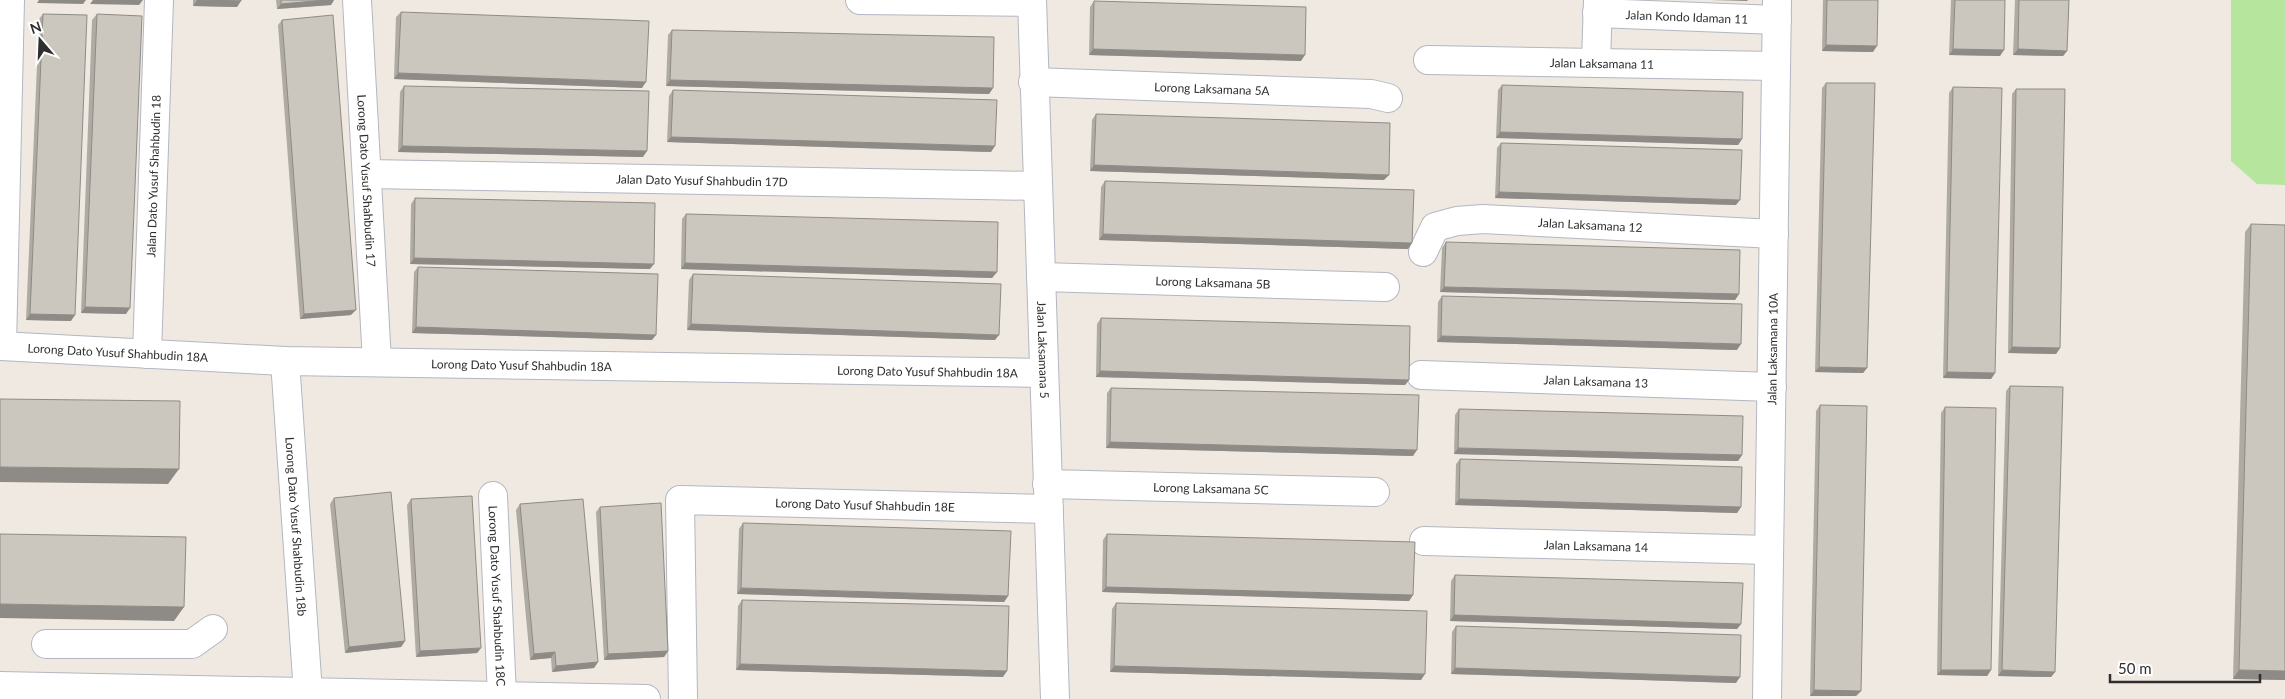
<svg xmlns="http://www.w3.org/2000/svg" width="2285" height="699" font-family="Lato,sans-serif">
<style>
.grass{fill:#b6e59e}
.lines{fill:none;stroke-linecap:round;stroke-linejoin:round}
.minor-casing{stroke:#b4b7c1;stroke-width:30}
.minor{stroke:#fff;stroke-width:28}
.wall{fill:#afaba4}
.shaded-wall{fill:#8e8b86}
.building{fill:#cbc7bf;stroke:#8e8b86}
.labels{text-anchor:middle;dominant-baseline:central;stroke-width:4.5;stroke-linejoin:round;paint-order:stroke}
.street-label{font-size:12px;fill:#2e2e2e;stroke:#fff}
</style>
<rect width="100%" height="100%" fill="#efe9e1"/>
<!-- grass -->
<polygon class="grass" points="2231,0 2285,0 2285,185 2257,184 2231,161"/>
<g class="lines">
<defs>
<g id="minor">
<path id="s1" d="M357,0L377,362"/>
<polyline points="860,0 1032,2"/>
<path id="s2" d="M1032,0L1055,699"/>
<path id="s3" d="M1597,13L1777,20"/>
<path id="s4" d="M1428,60L1775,66"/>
<polyline points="1596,63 1598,0"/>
<path id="s5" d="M1033,82L1371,94L1388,98"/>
<path id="s6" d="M367,174L1038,186"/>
<path id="s7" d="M1423,252L1435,227L1457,221L1483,219L1774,234"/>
<path id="s8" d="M1041,277L1385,287"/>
<path id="s9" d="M0,346L285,361L1044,373"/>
<polyline points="2,346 10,0"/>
<path id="s10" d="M147,354L159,0"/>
<path id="s11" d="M285,361L308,693"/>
<path id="s12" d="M1421,375L1772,387"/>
<path id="s13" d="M1047,484L1375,492"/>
<path id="s14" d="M493,496L502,696"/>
<path id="s15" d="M1424,541L1769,550"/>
<polyline points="46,644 192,644 213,629"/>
<polyline points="0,686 646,699"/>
<path id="s16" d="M683,699L680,500L1049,509"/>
<path id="s17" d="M1767,699L1777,0"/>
</g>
</defs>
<!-- minor casing -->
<use href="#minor" class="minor-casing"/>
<!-- minor -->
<use href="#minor" class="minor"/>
</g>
<!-- wall -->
<g class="wall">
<polygon points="193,0 241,0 237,7 193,6"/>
<polygon points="276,0 334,0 331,5 277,9"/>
<polygon points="1823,0 1878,0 1873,52 1822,51"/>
<polygon points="1951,0 2005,0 2000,56 1949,55"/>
<polygon points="2015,0 2069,0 2067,51 2063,56 2013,55"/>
<polygon points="1094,1 1301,61 1089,55 1090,7"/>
<polygon points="401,12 642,88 394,79 396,17"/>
<polygon points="43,14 71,321 26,320 39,19"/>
<polygon points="97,14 126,314 81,313 92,20"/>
<polygon points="282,20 351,315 300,319 278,25"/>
<polygon points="672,30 993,88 989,94 666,86 668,35"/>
<polygon points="1826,83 1867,368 1863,373 1815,372 1822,88"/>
<polygon points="1502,85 1742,139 1738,145 1496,138 1498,90"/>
<polygon points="404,86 643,157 398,152 400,92"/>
<polygon points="1953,87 1995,373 1991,379 1943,378 1949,93"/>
<polygon points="2016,89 2060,348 2056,354 2008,353 2012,94"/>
<polygon points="673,90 991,152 667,142 669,96"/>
<polygon points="1096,114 1384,180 1090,171 1092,120"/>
<polygon points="1501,143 1736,205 1495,198 1497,148"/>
<polygon points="1105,181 1408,249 1099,240 1101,187"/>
<polygon points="415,198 650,269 410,264 411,204"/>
<polygon points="686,214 997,272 992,278 681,269 682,219"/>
<polygon points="2251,224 2285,680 2233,679 2245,232"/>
<polygon points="1446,242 1739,294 1735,300 1440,292 1442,248"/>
<polygon points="418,267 652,340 412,333 414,272"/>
<polygon points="693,274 995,340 687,330 689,280"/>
<polygon points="1442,296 1737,350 1437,342 1438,302"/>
<polygon points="1101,318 1409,380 1405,385 1096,377 1097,324"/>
<polygon points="2010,386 2055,672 2051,677 1998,676 2006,391"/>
<polygon points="1111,388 1413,456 1106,448 1107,393"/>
<polygon points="1820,405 1861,691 1856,696 1810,696 1816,411"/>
<polygon points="1945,407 1991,670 1987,676 1937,675 1941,413"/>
<polygon points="1459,409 1742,455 1738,461 1454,454 1455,415"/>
<polygon points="1460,459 1741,507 1737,513 1455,505 1456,464"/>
<polygon points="334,498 405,641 401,647 345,653 330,504"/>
<polygon points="411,499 481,648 477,653 416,657 407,505"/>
<polygon points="520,504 598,662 594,668 552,672 551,658 530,660 516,510"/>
<polygon points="600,507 668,651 664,657 604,660 596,512"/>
<polygon points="743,523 1008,596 1004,602 737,594 739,529"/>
<polygon points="1107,534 1413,595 1409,601 1102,592 1103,540"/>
<polygon points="1455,575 1741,624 1737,629 1450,621 1451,581"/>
<polygon points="742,600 1003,677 736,670 738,606"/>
<polygon points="1116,603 1421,680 1110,672 1112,609"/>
<polygon points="1456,626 1736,683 1451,674 1452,632"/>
</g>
<!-- shaded-wall -->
<g class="shaded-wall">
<polygon points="39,0 86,0 83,4 37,3"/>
<polygon points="93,0 143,0 139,5 90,4"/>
<polygon points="197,0 241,1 237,7 193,6"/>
<polygon points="326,0 334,0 331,5 277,9 281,4"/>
<polygon points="1711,0 1748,0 1747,1"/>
<polygon points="1826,45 1877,46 1873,52 1822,51"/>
<polygon points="1093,49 1305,55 1301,61 1089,55"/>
<polygon points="1953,49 2004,50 2000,56 1949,55"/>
<polygon points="2018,49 2067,51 2063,56 2013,55"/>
<polygon points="398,73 646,82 642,88 394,79"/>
<polygon points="670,80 993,88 989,94 666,86"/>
<polygon points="1500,132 1742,139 1738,145 1496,138"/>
<polygon points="671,137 995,146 991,152 667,142"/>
<polygon points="402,146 647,151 643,157 398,152"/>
<polygon points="1094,165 1389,175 1384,180 1090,171"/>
<polygon points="1499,192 1740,200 1736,205 1495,198"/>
<polygon points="1103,234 1412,243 1408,249 1099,240"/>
<polygon points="414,258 654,264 650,269 410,264"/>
<polygon points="685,263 997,272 992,278 681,269"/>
<polygon points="1444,287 1739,294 1735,300 1440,292"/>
<polygon points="85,307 130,308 126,314 81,313"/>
<polygon points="356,310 351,315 300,319 304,314"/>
<polygon points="30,314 75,315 71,321 26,320"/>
<polygon points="691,324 999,335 995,340 687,330"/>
<polygon points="416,327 656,335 652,340 412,333"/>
<polygon points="1441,336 1741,344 1737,350 1437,342"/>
<polygon points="2012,347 2060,348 2056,354 2008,353"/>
<polygon points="1819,367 1867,368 1863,373 1815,372"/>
<polygon points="1100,371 1409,380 1405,385 1096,377"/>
<polygon points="1947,372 1995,373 1991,379 1943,378"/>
<polygon points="1110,442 1417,450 1413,456 1106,448"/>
<polygon points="1458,448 1742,455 1738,461 1454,454"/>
<polygon points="0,467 179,469 168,484 0,482"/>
<polygon points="1459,499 1741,507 1737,513 1455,505"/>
<polygon points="1106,587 1413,595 1409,601 1102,592"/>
<polygon points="741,588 1008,596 1004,602 737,594"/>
<polygon points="0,604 184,607 174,621 0,618"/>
<polygon points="1454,615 1741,624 1737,629 1450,621"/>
<polygon points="405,641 401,647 345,653 349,647"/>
<polygon points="481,648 477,653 416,657 420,651"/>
<polygon points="668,651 664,657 604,660 608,654"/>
<polygon points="555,652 551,658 530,660 534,654"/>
<polygon points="598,662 594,668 552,672 556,666"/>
<polygon points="740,664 1007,671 1003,677 736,670"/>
<polygon points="1114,666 1425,674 1421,680 1110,672"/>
<polygon points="1455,668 1740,677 1736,683 1451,674"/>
<polygon points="1941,670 1991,670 1987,676 1937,675"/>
<polygon points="2002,670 2055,672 2051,677 1998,676"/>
<polygon points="2239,670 2285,671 2285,680 2233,679"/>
<polygon points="1814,690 1861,691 1856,696 1810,696"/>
</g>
<!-- building -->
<g class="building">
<polygon points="197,0 241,0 241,1"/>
<polygon points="281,0 326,0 281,4"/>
<polygon points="1827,0 1878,0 1877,46 1826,45"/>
<polygon points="1955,0 2005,0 2004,50 1953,49"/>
<polygon points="2019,0 2069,0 2067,51 2018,49"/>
<polygon points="1094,1 1306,7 1305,55 1093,49"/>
<polygon points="401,12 649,21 646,82 398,73"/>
<polygon points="43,14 87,15 75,315 30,314"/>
<polygon points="97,14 142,16 130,308 85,307"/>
<polygon points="333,15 356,310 304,314 282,20"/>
<polygon points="672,30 994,37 993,88 670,80"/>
<polygon points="1826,83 1875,83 1867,368 1819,367"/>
<polygon points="1502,85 1743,92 1742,139 1500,132"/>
<polygon points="404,86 649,91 647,151 402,146"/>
<polygon points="1953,87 2002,88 1995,373 1947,372"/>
<polygon points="2016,89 2065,89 2060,348 2012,347"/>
<polygon points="673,90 997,100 995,146 671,137"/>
<polygon points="1096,114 1390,123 1389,175 1094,165"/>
<polygon points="1501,143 1742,150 1740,200 1499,192"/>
<polygon points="1105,181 1414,190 1412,243 1103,234"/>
<polygon points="415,198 655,203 654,264 414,258"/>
<polygon points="686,214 998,222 997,272 685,263"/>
<polygon points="2251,224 2285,225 2285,671 2239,670"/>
<polygon points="1446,242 1740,250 1739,294 1444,287"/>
<polygon points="418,267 658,274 656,335 416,327"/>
<polygon points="693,274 1001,284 999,335 691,324"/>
<polygon points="1442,296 1742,304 1741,344 1441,336"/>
<polygon points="1101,318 1410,326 1409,380 1100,371"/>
<polygon points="2010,386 2063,387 2055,672 2002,670"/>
<polygon points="1111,388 1419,395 1417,450 1110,442"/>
<polygon points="0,399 180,401 179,469 0,467"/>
<polygon points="1820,405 1867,406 1861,691 1814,690"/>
<polygon points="1945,407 1996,408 1991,670 1941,670"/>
<polygon points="1459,409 1743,416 1742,455 1458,448"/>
<polygon points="1460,459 1742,467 1741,507 1459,499"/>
<polygon points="391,492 405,641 349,647 334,498"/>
<polygon points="472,496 481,648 420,651 411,499"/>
<polygon points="583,499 598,662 556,666 555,652 534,654 520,504"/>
<polygon points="661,503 668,651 608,654 600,507"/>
<polygon points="743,523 1011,531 1008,596 741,588"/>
<polygon points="0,534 186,537 184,607 0,604"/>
<polygon points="1107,534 1415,542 1413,595 1106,587"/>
<polygon points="1455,575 1743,583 1741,624 1454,615"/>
<polygon points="742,600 1009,606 1007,671 740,664"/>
<polygon points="1116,603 1427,611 1425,674 1114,666"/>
<polygon points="1456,626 1741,635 1740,677 1455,668"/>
</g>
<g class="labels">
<!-- street labels -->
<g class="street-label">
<text stroke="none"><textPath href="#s3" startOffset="90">Jalan Kondo Idaman 11</textPath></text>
<text stroke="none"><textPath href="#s4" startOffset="174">Jalan Laksamana 11</textPath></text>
<text stroke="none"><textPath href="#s5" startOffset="179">Lorong Laksamana 5A</textPath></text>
<text stroke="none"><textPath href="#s10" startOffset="178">Jalan Dato Yusuf Shahbudin 18</textPath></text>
<text stroke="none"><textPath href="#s6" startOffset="335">Jalan Dato Yusuf Shahbudin 17D</textPath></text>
<text stroke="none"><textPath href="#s1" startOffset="181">Lorong Dato Yusuf Shahbudin 17</textPath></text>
<text stroke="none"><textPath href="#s7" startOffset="184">Jalan Laksamana 12</textPath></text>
<text stroke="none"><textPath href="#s8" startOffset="172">Lorong Laksamana 5B</textPath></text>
<text stroke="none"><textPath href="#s17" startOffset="350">Jalan Laksamana 10A</textPath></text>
<text stroke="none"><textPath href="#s2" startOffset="350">Jalan Laksamana 5</textPath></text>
<text stroke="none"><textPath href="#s9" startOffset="118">Lorong Dato Yusuf Shahbudin 18A</textPath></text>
<text stroke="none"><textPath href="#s9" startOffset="522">Lorong Dato Yusuf Shahbudin 18A</textPath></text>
<text stroke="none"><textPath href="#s9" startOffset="928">Lorong Dato Yusuf Shahbudin 18A</textPath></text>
<text stroke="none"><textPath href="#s12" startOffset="175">Jalan Laksamana 13</textPath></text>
<text stroke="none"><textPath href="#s13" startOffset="164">Lorong Laksamana 5C</textPath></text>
<text stroke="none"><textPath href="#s16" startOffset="384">Lorong Dato Yusuf Shahbudin 18E</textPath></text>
<text stroke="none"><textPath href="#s11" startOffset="166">Lorong Dato Yusuf Shahbudin 18b</textPath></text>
<text stroke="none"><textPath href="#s15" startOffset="172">Jalan Laksamana 14</textPath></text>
<text stroke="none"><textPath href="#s14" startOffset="100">Lorong Dato Yusuf Shahbudin 18C</textPath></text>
</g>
</g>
<!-- north arrow -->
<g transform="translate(40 40) rotate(341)" stroke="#ffffff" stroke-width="4" paint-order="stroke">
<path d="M0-4L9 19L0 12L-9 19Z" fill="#2e2e2e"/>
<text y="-8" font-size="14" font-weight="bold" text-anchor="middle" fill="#2e2e2e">N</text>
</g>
<!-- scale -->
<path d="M2110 674v8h150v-8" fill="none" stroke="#2e2e2e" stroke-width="2.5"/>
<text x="2118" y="674" font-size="15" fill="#2e2e2e" stroke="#ffffff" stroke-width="4" paint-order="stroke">50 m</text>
</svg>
